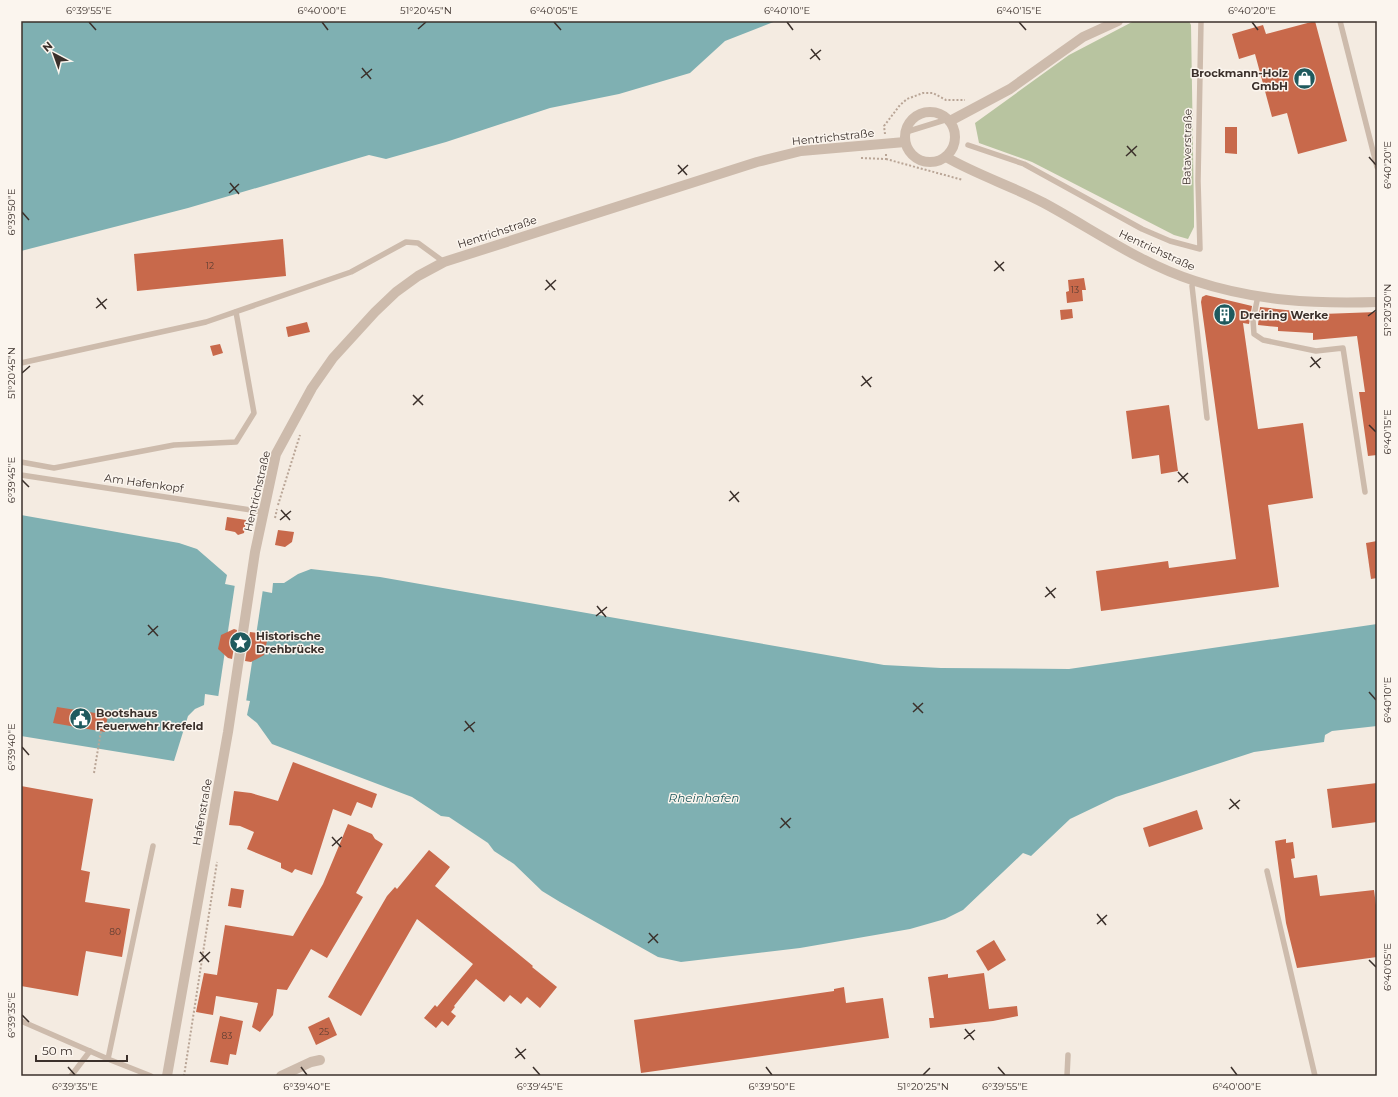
<svg xmlns="http://www.w3.org/2000/svg" width="1398" height="1097" font-family="Montserrat,sans-serif">
<style>
.green{fill:#b8c4a0}
.water{fill:#7fb0b2}
.pier{fill:#f4ebe1}
.building{fill:#c8694b}
.lines{fill:none;stroke-linecap:round;stroke-linejoin:round}
.path{stroke:#b9a596;stroke-width:2;stroke-dasharray:2 2;stroke-linecap:butt}
.lane{stroke:#cdbbac;stroke-width:5.5}
.street{stroke:#cdbbac;stroke-width:10}
.ticks{fill:none;stroke:#3b302b;stroke-width:1.5}
.labels{text-anchor:middle;dominant-baseline:central;stroke-width:3;stroke-linejoin:round;paint-order:stroke}
.number-label{font-size:9px;fill:#5e3e33}
.poi-label{font-size:11px;font-weight:bold;fill:#3b302b;stroke:#fbf5ee;text-anchor:start}
.street-label{font-size:11px;fill:#3b302b;stroke:#fbf5ee}
.water-label{font-size:12px;font-style:italic;fill:#1f5a5e;stroke:#fbf5ee}
.neatline{fill:none;stroke:#3b302b;stroke-width:1.5}
.ticks-label{font-size:10px;text-anchor:middle;fill:#3b302b}
</style>
<rect width="100%" height="100%" fill="#f4ebe1"/>
<!-- green -->
<polygon class="green" points="1134,21 1189,21 1191,25 1194,212 1194,227 1188,239 1174,235 1032,162 979,143 975,123 1069,55"/>
<!-- water -->
<g class="water">
<polygon points="21,21 776,21 725,41 690,73 619,94 550,108 446,142 386,159 369,155 188,208 21,251"/>
<polygon points="21,515 179,543 197,549 227,575 225,584 272,593 273,583 284,583 298,574 311,569 380,577 884,665 941,668 1069,669 1377,624 1377,726 1332,731 1325,735 1324,742 1254,752 1116,797 1070,819 1031,856 1023,853 963,910 945,919 910,929 800,948 681,962 658,957 560,902 542,891 514,864 494,851 488,843 449,817 441,816 412,797 272,744 257,723 247,715 250,701 205,694 204,705 195,709 188,716 174,761 21,736"/>
</g>
<!-- pier -->
<polygon class="pier" points="235,584 263,589 246,702 218,698"/>
<!-- building -->
<g class="building">
<polygon points="1315,21 1347,141 1298,154 1287,113 1272,117 1255,54 1239,59 1232,34 1263,25 1266,34"/>
<polygon points="1225,127 1237,127 1237,154 1225,153"/>
<polygon points="283,239 286,276 137,291 134,254"/>
<polygon points="1084,278 1086,290 1082,290 1083,301 1067,303 1066,292 1069,291 1068,280"/>
<polygon points="1206,295 1252,306 1249,324 1243,323 1258,429 1303,423 1313,498 1268,505 1279,587 1101,611 1096,571 1168,561 1169,568 1236,559 1201,302 1202,297"/>
<polygon points="1260,307 1322,314 1377,312 1377,455 1368,456 1359,392 1365,392 1357,336 1313,340 1313,333 1278,331 1278,327 1258,325"/>
<polygon points="1072,309 1073,318 1061,320 1060,310"/>
<polygon points="307,322 310,332 288,337 286,327"/>
<polygon points="220,344 223,353 213,356 210,346"/>
<polygon points="1169,405 1178,471 1161,474 1159,455 1132,459 1126,411"/>
<polygon points="227,517 246,520 244,533 238,535 235,532 225,530"/>
<polygon points="278,530 294,532 292,542 285,547 275,545"/>
<polygon points="1377,541 1377,578 1371,579 1366,543"/>
<polygon points="234,629 237,630 232,659 228,658 218,649 221,635"/>
<polygon points="250,632 257,633 267,641 264,655 251,662 245,661"/>
<polygon points="57,707 108,715 105,732 53,723"/>
<polygon points="293,762 377,794 372,808 357,802 351,816 333,809 312,875 295,869 292,873 281,868 281,863 247,849 254,832 240,826 229,825 234,791 251,793 278,801"/>
<polygon points="1377,783 1377,822 1332,828 1327,789"/>
<polygon points="21,786 93,799 81,870 90,872 85,902 130,909 122,957 86,951 78,996 21,986"/>
<polygon points="1197,810 1203,829 1149,847 1143,828"/>
<polygon points="348,824 372,834 375,839 383,844 356,893 363,897 327,958 311,949 287,990 277,989 273,1015 260,1032 252,1027 258,1003 216,996 213,1015 196,1012 204,973 217,975 225,925 293,936 323,884"/>
<polygon points="1286,839 1286,843 1293,842 1295,858 1291,859 1294,878 1317,875 1320,896 1374,890 1377,913 1377,957 1297,968 1286,923 1275,841"/>
<polygon points="429,850 450,867 435,886 533,966 532,967 557,987 540,1008 527,997 521,1004 510,995 504,1002 476,979 454,1006 455,1007 451,1012 456,1016 448,1026 442,1021 436,1028 424,1018 435,1005 437,1007 473,964 417,919 361,1016 328,997 387,896 395,887 397,889"/>
<polygon points="231,888 244,890 241,908 228,906"/>
<polygon points="994,940 1006,960 988,971 976,951"/>
<polygon points="984,973 989,1009 1017,1006 1018,1016 993,1021 930,1028 929,1018 934,1018 928,977 948,974 948,978"/>
<polygon points="844,987 846,1003 883,998 889,1038 641,1073 634,1020 834,991 834,989"/>
<polygon points="220,1016 243,1021 236,1055 230,1054 228,1065 210,1062"/>
<polygon points="329,1017 337,1035 316,1045 308,1027"/>
</g>
<g class="lines">
<!-- path -->
<g class="path">
<polyline points="885,134 884,126 900,105 907,99 923,93 933,93 946,100 965,100"/>
<polyline points="861,158 886,159 886,154"/>
<polyline points="886,159 963,180"/>
<polyline points="278,505 300,435"/>
<polyline points="275,518 277,509"/>
<polyline points="94,773 101,731"/>
<polyline points="184,1076 217,862"/>
</g>
<!-- lane -->
<g class="lane">
<polyline points="1340,21 1377,167"/>
<polyline points="906,132 948,119"/>
<polyline points="968,145 1024,164 1142,229 1170,241 1200,249 1198,181 1201,21"/>
<polyline points="1194,281 1192,286 1207,418"/>
<polyline points="1258,296 1253,320 1254,334 1263,340 1316,351 1343,348 1365,492"/>
<polyline points="21,363 206,322 351,272 406,242 418,243 444,262"/>
<polyline points="21,462 54,468 174,445 236,442 254,413 236,312"/>
<polyline points="21,475 264,512"/>
<polyline points="1267,871 1315,1076"/>
<polyline points="21,1021 108,1059"/>
<polyline points="71,1076 90,1051"/>
<polyline points="151,1076 108,1059 153,846"/>
<polyline points="1067,1076 1068,1055"/>
</g>
<!-- street -->
<g class="street">
<circle cx="930" cy="137" r="25"/>
<polyline points="950,121 1010,89 1083,37 1118,21"/>
<path d="M946,157C977,175 1012,186 1044,203C1094,230 1141,264 1195,281C1256,301 1314,304 1377,302"/>
<polyline points="167,1076 228,732 255,552 276,454 312,388 333,358 375,312 396,292 418,276 444,262 757,162 801,151 905,142"/>
<polyline points="281,1076 311,1062 320,1060"/>
</g>
</g>
<!-- ticks -->
<path class="ticks" d="M89,22L96,30M322,22L328,30M554,22L561,30M787,22L793,30M1019,22L1026,30M1252,22L1258,30M418,29L426,22M811,49L820,60M810,59L821,50M362,68L371,79M361,78L372,69M1127,146L1136,156M1126,156L1137,146M1369,157L1376,165M678,165L687,175M678,174L688,165M230,183L239,194M229,193L239,184M22,212L29,220M995,261L1004,271M994,271L1004,262M546,280L555,290M545,290L556,280M97,298L106,309M96,308L107,299M1368,316L1376,310M1311,357L1320,368M1310,367L1321,358M22,373L30,366M862,376L871,387M861,386L872,377M413,395L423,405M413,405L423,395M1369,425L1376,432M1178,472L1188,483M22,480L29,487M1178,482L1188,473M730,491L739,502M729,501L739,492M281,510L290,520M280,520L291,511M1046,587L1055,598M1045,597L1056,588M597,606L606,617M596,616L607,607M148,625L158,636M148,635L158,626M1369,692L1376,700M913,703L923,713M913,712L923,703M465,721L474,732M464,731L475,722M22,747L29,755M1230,799L1239,809M1229,809L1240,800M781,818L790,828M780,828L791,818M332,837L341,847M332,846L342,837M1097,914L1106,925M1097,924L1107,915M649,933L658,943M648,943L658,934M200,952L209,962M1369,960L1376,967M199,962L210,952M22,1015L29,1022M965,1029L974,1040M964,1039L975,1030M516,1048L525,1059M515,1058L526,1049M68,1067L75,1075M301,1067L307,1075M533,1067L540,1075M766,1067L772,1075M998,1067L1005,1075M1231,1067L1237,1075M923,1075L930,1068"/>
<!-- icons -->
<defs>
<symbol id="shop-disc" viewBox="-11 -11 22 22"><circle r="9.5" fill="#1f5a5e" stroke="#fbf5ee"/><path d="M-5-2.5h2.3a2.7 3.5 0 0 1 5.4 0H5L5.5 6h-11ZM-1.5-2.5h3a1.5 2.3 0 0 0-3 0Z" fill="#fff"/></symbol>
<symbol id="building-disc" viewBox="-11 -11 22 22"><circle r="9.5" fill="#1f5a5e" stroke="#fbf5ee"/><path d="M-4-6H4V6H1V3H-1V6H-4ZM-2.5-4.3h1.7v1.8h-1.7ZM.8-4.3h1.7v1.8H.8ZM-2.5-1h1.7V.8h-1.7ZM.8-1h1.7V.8H.8Z" fill="#fff"/></symbol>
<symbol id="sight-disc" viewBox="-11 -11 22 22"><circle r="9.5" fill="#1f5a5e" stroke="#fbf5ee"/><path d="M0-6L1.8-2.2L6-1.7L2.9 1.2L3.7 5.4L0 3.3L-3.7 5.4L-2.9 1.2L-6-1.7L-1.8-2.2Z" fill="#fff"/></symbol>
<symbol id="civic-disc" viewBox="-11 -11 22 22"><circle r="9.5" fill="#1f5a5e" stroke="#fbf5ee"/><path d="M-.6-6.5H3V-4.5H.6V-3L4-1V1h2V6H-6V1h2V-1L-.6-3ZM-1.2 2.5V6h2.4V2.5Z" fill="#fff"/></symbol>
</defs>
<g fill-rule="evenodd">
<use href="#shop-disc" x="1292" y="66" width="25" height="25"/>
<use href="#building-disc" x="1212" y="302" width="25" height="25"/>
<use href="#sight-disc" x="228" y="630" width="25" height="25"/>
<use href="#civic-disc" x="68" y="706" width="25" height="25"/>
</g>
<g class="labels">
<!-- number labels -->
<g class="number-label">
<text x="210" y="265">12</text>
<text x="1075" y="289">13</text>
<text x="115" y="931">80</text>
<text x="324" y="1031">25</text>
<text x="227" y="1035">83</text>
</g>
<!-- poi labels -->
<g class="poi-label">
<text x="1288" y="73" text-anchor="end">Brockmann-Holz<tspan x="1288" dy="13">GmbH</tspan></text>
<text x="1240" y="315">Dreiring Werke</text>
<text x="256" y="636">Historische<tspan x="256" dy="13">Drehbrücke</tspan></text>
<text x="96" y="713">Bootshaus<tspan x="96" dy="13">Feuerwehr Krefeld</tspan></text>
</g>
<!-- street labels -->
<g class="street-label">
<text transform="translate(833 137) rotate(-6)">Hentrichstraße</text>
<text transform="translate(1187 147) rotate(-89)">Bataverstraße</text>
<text transform="translate(497 232) rotate(-18)">Hentrichstraße</text>
<text transform="translate(1157 250) rotate(25)">Hentrichstraße</text>
<text transform="translate(144 483) rotate(8)">Am Hafenkopf</text>
<text transform="translate(257 491) rotate(-77)">Hentrichstraße</text>
<text transform="translate(202 812) rotate(-80)">Hafenstraße</text>
</g>
<!-- water labels -->
<g class="water-label">
<text x="704" y="797">Rheinhafen</text>
</g>
</g>
<!-- border -->
<rect width="1398" height="1097" fill="none" stroke="#fbf5ee" stroke-width="44"/>
<!-- north arrow -->
<g transform="translate(54 54) rotate(319)" stroke="#fbf5ee" stroke-width="3" paint-order="stroke">
<path d="M0-3L7 15L0 10L-7 15Z" fill="#3b302b"/>
<text y="-6" font-size="11" font-weight="bold" text-anchor="middle" fill="#3b302b">N</text>
</g>
<!-- scale -->
<path d="M36 1055v6h91v-6" fill="none" stroke="#3b302b" stroke-width="2"/>
<text x="42" y="1055" font-size="12" fill="#3b302b" stroke="#fbf5ee" stroke-width="3" paint-order="stroke">50 m</text>
<rect x="22" y="22" width="1354" height="1053" class="neatline"/>
<g class="ticks-label">
<text x="89" y="14">6°39'55"E</text>
<text x="322" y="14">6°40'00"E</text>
<text x="426" y="14">51°20'45"N</text>
<text x="554" y="14">6°40'05"E</text>
<text x="787" y="14">6°40'10"E</text>
<text x="1019" y="14">6°40'15"E</text>
<text x="1252" y="14">6°40'20"E</text>
<text transform="translate(1387 165) rotate(-90)" y="4">6°40'20"E</text>
<text transform="translate(11 212) rotate(-90)" y="4">6°39'50"E</text>
<text transform="translate(1387 310) rotate(-90)" y="4">51°20'30"N</text>
<text transform="translate(11 373) rotate(-90)" y="4">51°20'45"N</text>
<text transform="translate(1387 432) rotate(-90)" y="4">6°40'15"E</text>
<text transform="translate(11 480) rotate(-90)" y="4">6°39'45"E</text>
<text transform="translate(1387 700) rotate(-90)" y="4">6°40'10"E</text>
<text transform="translate(11 747) rotate(-90)" y="4">6°39'40"E</text>
<text transform="translate(1387 967) rotate(-90)" y="4">6°40'05"E</text>
<text transform="translate(11 1015) rotate(-90)" y="4">6°39'35"E</text>
<text x="75" y="1090">6°39'35"E</text>
<text x="307" y="1090">6°39'40"E</text>
<text x="540" y="1090">6°39'45"E</text>
<text x="772" y="1090">6°39'50"E</text>
<text x="923" y="1090">51°20'25"N</text>
<text x="1005" y="1090">6°39'55"E</text>
<text x="1237" y="1090">6°40'00"E</text>
</g>
</svg>
